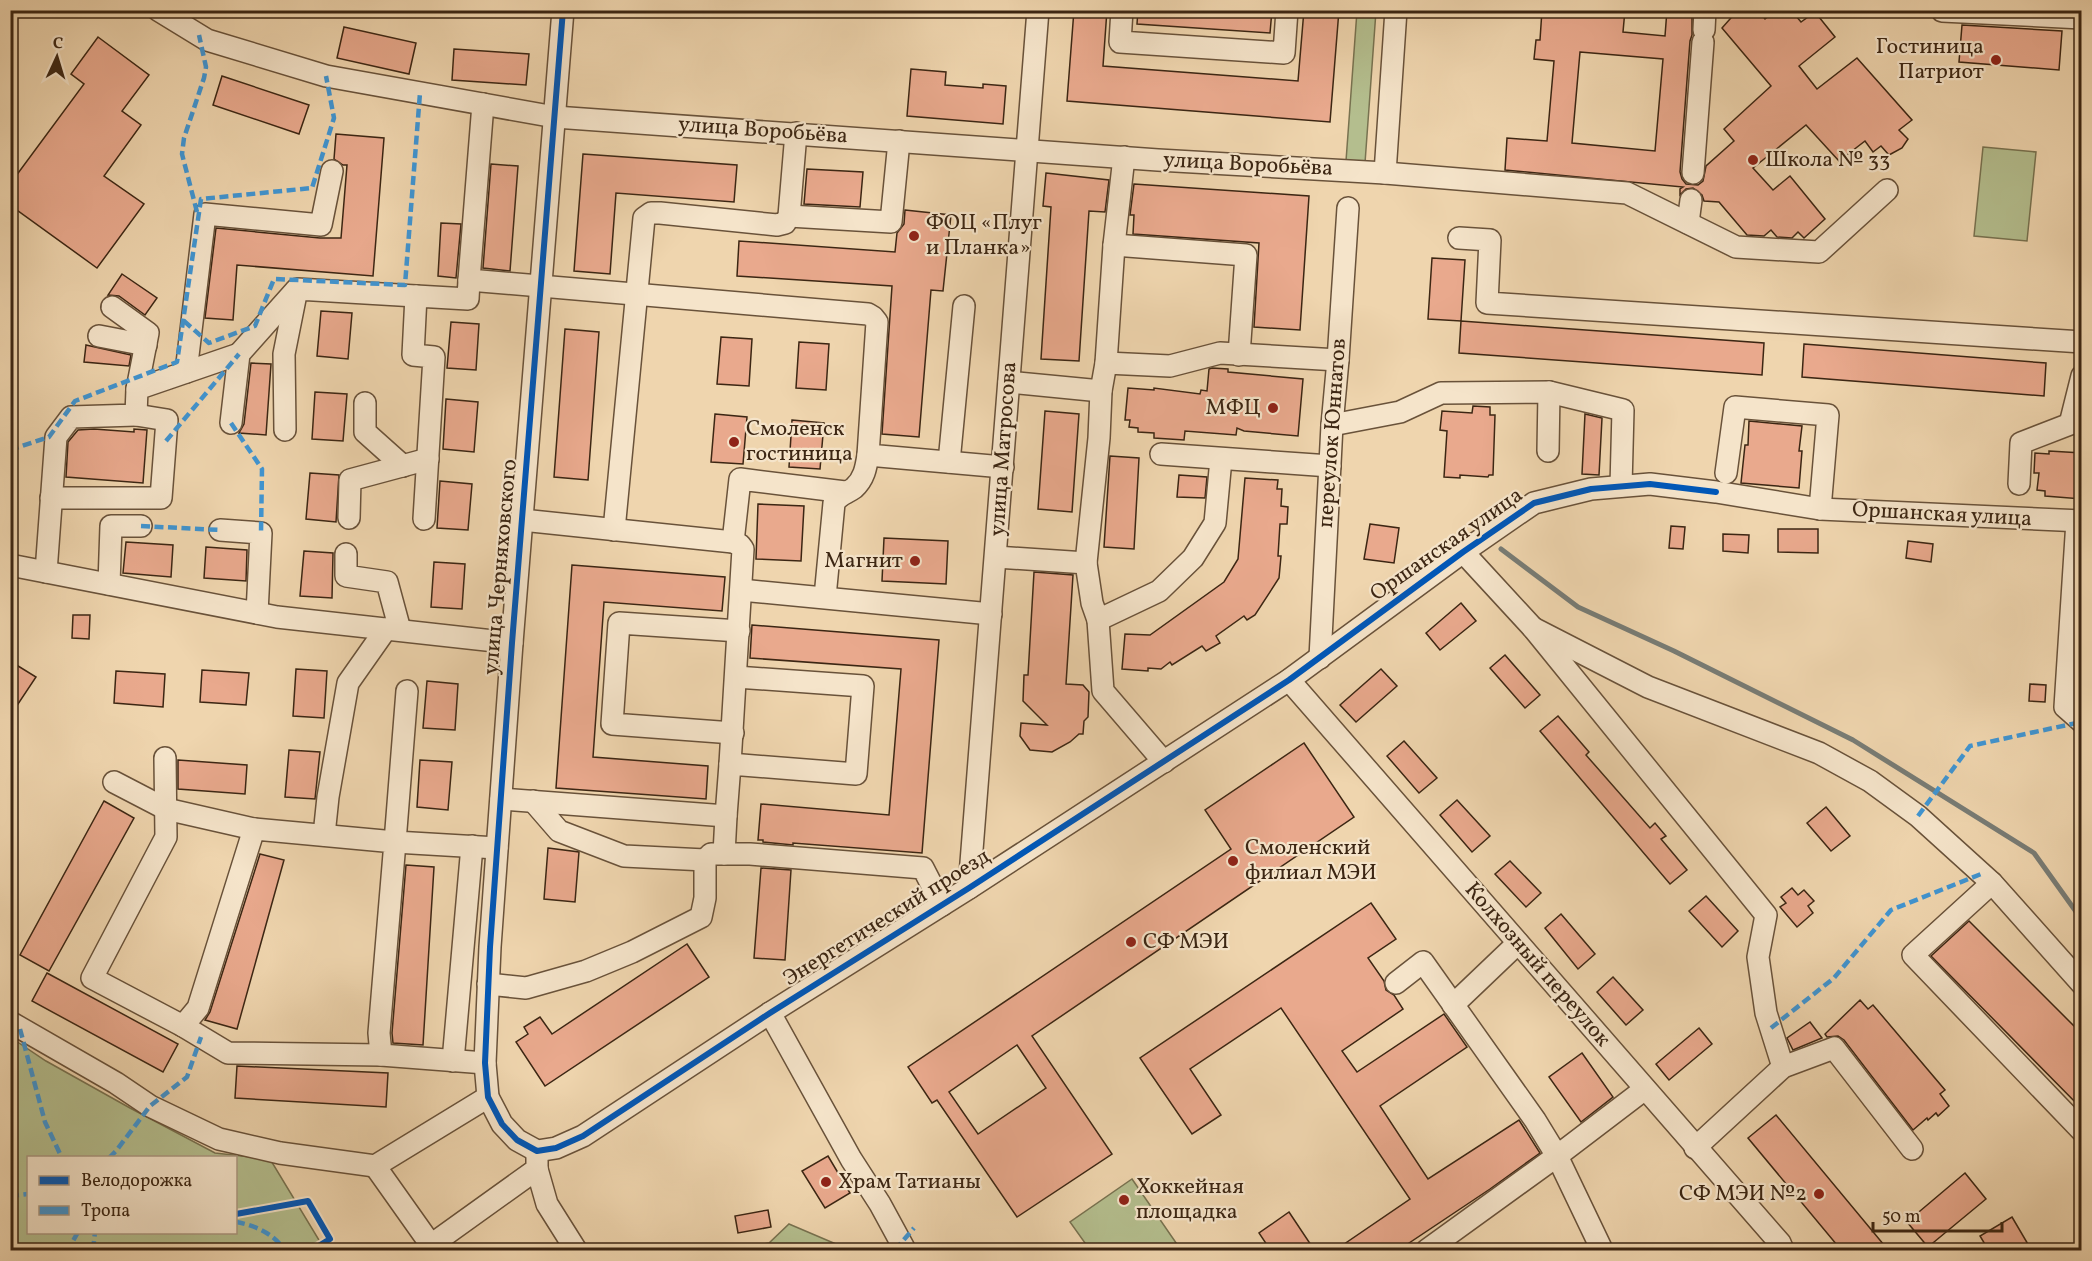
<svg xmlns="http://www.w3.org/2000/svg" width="2092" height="1261" font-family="Vollkorn,serif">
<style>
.green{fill:#b4be8e;stroke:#787250;stroke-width:1.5;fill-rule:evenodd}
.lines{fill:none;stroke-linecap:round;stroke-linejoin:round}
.stream{stroke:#787c75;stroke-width:5}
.building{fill:#e9a98d;stroke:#3c2613;stroke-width:1.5;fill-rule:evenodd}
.minor-casing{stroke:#69523a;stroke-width:24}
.minor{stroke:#f5e4ca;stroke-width:21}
.quiet{stroke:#3f95d3;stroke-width:4.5;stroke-dasharray:9 4.5;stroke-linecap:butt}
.cycleway-casing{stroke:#f5e4ca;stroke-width:10}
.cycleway{stroke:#0057b8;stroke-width:6}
.poi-dot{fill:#8f2418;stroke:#f5e4ca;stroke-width:2}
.labels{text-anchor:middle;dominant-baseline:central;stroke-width:4.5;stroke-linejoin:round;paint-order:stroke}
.poi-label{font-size:22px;fill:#3c2613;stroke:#f5e4ca;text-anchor:start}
.street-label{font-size:22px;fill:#3c2613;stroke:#f5e4ca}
</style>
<rect width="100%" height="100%" fill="#efd5ae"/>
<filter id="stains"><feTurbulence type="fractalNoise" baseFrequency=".00333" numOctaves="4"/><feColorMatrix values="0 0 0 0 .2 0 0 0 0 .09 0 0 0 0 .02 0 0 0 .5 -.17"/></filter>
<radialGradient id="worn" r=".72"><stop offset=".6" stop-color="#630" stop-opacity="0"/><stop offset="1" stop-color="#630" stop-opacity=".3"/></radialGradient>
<!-- green -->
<g class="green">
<polygon points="1357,11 1376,11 1365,163 1346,161"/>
<polygon points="1983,147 2036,152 2027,241 1974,236"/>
<path d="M10,1037L46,1061L130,1108L215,1153L270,1159L325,1250H11ZM28,1158H236V1232H28Z"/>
<polygon points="1132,1179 1181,1250 1090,1250 1070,1222"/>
<polygon points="789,1224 850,1250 748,1250 746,1247 769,1243"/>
</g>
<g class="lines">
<!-- stream -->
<g class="stream">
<polyline points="1501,549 1578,607 1674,651 1853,740 2034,853 2082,920"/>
<polyline points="831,1248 831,1250"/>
</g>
</g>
<!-- building -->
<g class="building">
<polygon points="1074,10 1107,10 1103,66 1298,81 1304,10 1339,10 1330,122 1067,101"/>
<polygon points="1138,10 1272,10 1270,33 1137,24"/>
<path d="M1542,10H1625L1623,32L1665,36L1667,10L1692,11V35L1690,41L1680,172L1682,179L1686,184L1698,185L1703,181L1706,166L1734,141L1724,129L1771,86L1722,28L1738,10H1758L1765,19L1776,10H1791L1801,22L1815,12L1835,37L1799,66L1817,89L1857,58L1912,120L1899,130L1908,139L1902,148L1889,155L1881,146L1873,152L1865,141L1839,161L1806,125L1753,168L1773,190L1790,176L1825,219L1804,238L1798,232L1792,238L1777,237L1771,230L1764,236L1747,235L1719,202L1704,201L1702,195L1693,188L1686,189L1680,195V189L1683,187L1505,170L1507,138L1547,141L1554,61L1534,59L1536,40H1540ZM1580,52L1663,59L1655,151L1572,143Z"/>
<polygon points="1962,25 2062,31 2059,70 1959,62"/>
<polygon points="344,27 416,43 409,74 337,58"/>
<polygon points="98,37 149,75 122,111 141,125 104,176 144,204 97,268 10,205 10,184 84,84 71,74"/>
<polygon points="454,49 529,54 526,85 452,80"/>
<polygon points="911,69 946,72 945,85 983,88 983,84 1006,86 1003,124 907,116"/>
<polygon points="222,76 309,105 299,134 213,105"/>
<polygon points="336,134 384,138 373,276 237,265 233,320 205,318 216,228 320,238 341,238 347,165 343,165 334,159"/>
<polygon points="583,154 737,165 734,202 616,193 610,274 574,271"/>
<polygon points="491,164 518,166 510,271 483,268"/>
<polygon points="807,169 863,172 860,207 804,204"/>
<polygon points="1046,173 1109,180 1105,212 1089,211 1079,361 1041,359 1051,207 1043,206"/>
<polygon points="1134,184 1309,196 1300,330 1254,327 1259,243 1133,234 1134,215 1130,215"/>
<polygon points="905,210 951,215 943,291 931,290 919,437 882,434 892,286 737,276 739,241 895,252 897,233 904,224"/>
<polygon points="441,223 461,224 456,278 438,276"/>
<polygon points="1432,258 1465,260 1461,321 1428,319"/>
<polygon points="122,274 157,298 145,315 119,296 108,295"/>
<polygon points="321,311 352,313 348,359 317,356"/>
<polygon points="1461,321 1764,343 1762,375 1459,353"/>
<polygon points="451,322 479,324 476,370 447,368"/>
<polygon points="565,329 599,332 588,480 554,477"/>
<polygon points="721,337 752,339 749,386 717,384"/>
<polygon points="799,342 829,344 826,390 796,388"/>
<polygon points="1804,344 2046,363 2044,396 1802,377"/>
<polygon points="86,345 131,355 129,366 84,362"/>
<polygon points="251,363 271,364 266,435 239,433 244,424"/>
<polygon points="1212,368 1228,369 1228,372 1303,379 1298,436 1244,431 1237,428 1236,435 1185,431 1184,440 1154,438 1154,433 1138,432 1138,428 1129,427 1130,420 1125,420 1128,388 1154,390 1154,388 1200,394 1201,390 1207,391 1209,369"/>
<polygon points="315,392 347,394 343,441 312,439"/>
<polygon points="446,399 478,402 474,452 443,449"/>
<polygon points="1473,406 1490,407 1490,415 1495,415 1493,475 1489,475 1488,477 1460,475 1460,478 1444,477 1447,431 1440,430 1442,411 1472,413"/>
<polygon points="1045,411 1079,414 1072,512 1038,509"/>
<polygon points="715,414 747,417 743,464 711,462"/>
<polygon points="1585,414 1602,418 1599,475 1582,474"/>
<polygon points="792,420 824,423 820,469 789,467"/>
<polygon points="1749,421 1802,426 1799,451 1802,451 1799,488 1741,483 1745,445 1748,445"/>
<polygon points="94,429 134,432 134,429 147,430 143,483 66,477 68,442 78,430"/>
<polygon points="2049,451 2082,453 2082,499 2045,496 2045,491 2037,490 2039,473 2034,473 2035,453 2049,454"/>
<polygon points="1110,456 1139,458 1134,549 1104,547"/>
<polygon points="310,473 339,475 336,522 306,519"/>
<polygon points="1179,475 1207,477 1205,498 1177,497"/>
<polygon points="1245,478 1278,480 1277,489 1282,489 1281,506 1288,507 1287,524 1280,524 1278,556 1281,556 1279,578 1255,615 1247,620 1244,616 1216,636 1220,643 1206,651 1202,646 1172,665 1170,662 1161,669 1148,668 1148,671 1122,669 1125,634 1150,635 1224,582 1238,559"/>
<polygon points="440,481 472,484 468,530 437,528"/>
<polygon points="758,504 804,506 801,561 756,559"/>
<polygon points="1370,524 1399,528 1394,563 1364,559"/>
<polygon points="1671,526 1685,527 1683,549 1669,548"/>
<polygon points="1778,529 1818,529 1818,553 1778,552"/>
<polygon points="1723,534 1749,535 1748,553 1723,551"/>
<polygon points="884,538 948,541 946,584 882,581"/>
<polygon points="1908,541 1933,544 1931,562 1906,558"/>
<polygon points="126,542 173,545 171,577 123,573"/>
<polygon points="206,547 247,550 246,581 204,578"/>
<polygon points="304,551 333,553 332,598 300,596"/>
<polygon points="434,562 465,564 462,609 431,607"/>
<polygon points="572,565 725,577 722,611 604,602 593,757 708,766 706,799 556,788"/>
<polygon points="1034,572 1073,575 1066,684 1083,685 1089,692 1088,717 1084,721 1083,734 1079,734 1070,742 1052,752 1030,750 1020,736 1021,723 1047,725 1023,701 1024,675 1028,675"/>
<polygon points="1461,603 1476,621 1440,650 1426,633"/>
<polygon points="73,615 90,615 89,639 72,638"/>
<polygon points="752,625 939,640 922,853 793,843 793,845 763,842 763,840 758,840 761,804 889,815 901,669 750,658"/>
<polygon points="1505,655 1540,695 1525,708 1490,668"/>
<polygon points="10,661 36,677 10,716"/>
<polygon points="296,669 327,671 324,718 293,716"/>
<polygon points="1381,669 1397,686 1356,722 1340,705"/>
<polygon points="202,670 249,673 246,705 200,702"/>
<polygon points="116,671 165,674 163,707 114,703"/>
<polygon points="427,681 458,684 455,730 423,728"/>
<polygon points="2030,684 2046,685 2045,702 2029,701"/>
<polygon points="1558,716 1589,752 1586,755 1650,828 1655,823 1666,836 1661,839 1687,870 1670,884 1540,731"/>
<polygon points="1404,741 1437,778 1419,793 1387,756"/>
<path d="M1304,743L1354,817L1032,1036L1112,1154L1017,1217L937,1100L932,1103L908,1067L1231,849L1205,810ZM1017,1045L1046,1088L978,1134L949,1092Z"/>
<polygon points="289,750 320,752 315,799 285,797"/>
<polygon points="178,760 247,765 245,794 178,789"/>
<polygon points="420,760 452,762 448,810 417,807"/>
<polygon points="1457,800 1490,836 1472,852 1440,815"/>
<polygon points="104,801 134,818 49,971 20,955"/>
<polygon points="1826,807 1850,836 1831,851 1807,823"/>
<polygon points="548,848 579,852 575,902 544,899"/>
<polygon points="260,854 284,860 237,1029 205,1020 210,1012"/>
<polygon points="1510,861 1541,893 1526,907 1495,874"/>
<polygon points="406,865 434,867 423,1045 393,1043 392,1033"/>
<polygon points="761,868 791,870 785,960 754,958"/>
<polygon points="1792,888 1798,895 1804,890 1814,901 1808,906 1813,913 1797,927 1780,907 1786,903 1781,897"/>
<polygon points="1706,896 1738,931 1722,947 1689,911"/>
<polygon points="1371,903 1396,939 1368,958 1384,981 1386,990 1394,995 1403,1009 1342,1051 1357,1072 1444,1014 1467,1047 1380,1106 1428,1179 1519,1120 1540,1153 1490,1189 1397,1251 1334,1251 1410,1199 1281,1008 1190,1069 1221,1115 1192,1134 1140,1058"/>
<polygon points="1561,914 1595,954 1578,969 1545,928"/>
<polygon points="1969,921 2082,1034 2082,1109 1931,956"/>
<polygon points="687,944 709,977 545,1086 516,1042 528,1034 524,1027 540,1017 552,1034"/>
<polygon points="47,973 178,1044 163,1072 32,1001"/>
<polygon points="1613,977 1643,1010 1626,1025 1597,992"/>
<polygon points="1860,1000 1868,1009 1873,1005 1945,1090 1940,1094 1949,1106 1938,1116 1936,1113 1928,1120 1927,1118 1913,1130 1844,1040 1838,1036 1827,1037 1825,1034"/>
<polygon points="1810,1022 1822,1038 1793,1050 1787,1038"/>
<polygon points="1699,1028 1712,1044 1669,1080 1656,1064"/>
<polygon points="1582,1053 1613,1097 1581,1122 1549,1077"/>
<polygon points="237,1066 388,1073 386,1107 235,1098"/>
<polygon points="1776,1115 1889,1251 1842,1251 1748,1138"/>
<polygon points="828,1156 850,1193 825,1208 802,1171"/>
<polygon points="1965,1173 1986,1199 1928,1247 1907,1222"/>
<polygon points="768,1210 771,1227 738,1233 735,1216"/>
<polygon points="1289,1212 1315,1251 1271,1251 1259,1233"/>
<polygon points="2012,1217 2032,1251 1989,1251 1980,1236"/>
</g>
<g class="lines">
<defs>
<g id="minor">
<polyline points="158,10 207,40 326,76 555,117 1158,160 1385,173 1627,193 1736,247 1819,252 1887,190"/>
<polyline points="563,10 512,643 490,947 485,1063 488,1097 502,1124 517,1140 537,1151 556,1148 583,1136 770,1013 969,888 1289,680 1463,552 1534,503 1591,489 1650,484 1716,492 1820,509 2082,521"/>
<polyline points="1122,10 1120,42 1284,53 1287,10"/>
<polyline points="1942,11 2082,18"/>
<polyline points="1704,30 1705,10"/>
<polyline points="483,104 469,280 868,314 873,317 877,322 868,455 1003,467"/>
<polyline points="1385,173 1396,10"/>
<polyline points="1693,173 1703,42"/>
<polyline points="789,216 891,222 899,141"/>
<polyline points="1688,223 1691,200"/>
<polyline points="1459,238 1490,240 1487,303 2082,342"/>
<polyline points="1114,245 1246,255 1239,355"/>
<polyline points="112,307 148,333 137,389"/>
<polyline points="99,336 146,345"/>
<polyline points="1106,363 1170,366 1220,353 1338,360"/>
<polyline points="186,372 205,214 321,225 332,171"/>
<polyline points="1009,382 1101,391"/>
<polyline points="365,403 365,432 403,466"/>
<polyline points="231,423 239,354 296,290"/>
<polyline points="1332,425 1400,412 1441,393 1549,392 1623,410 1621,486"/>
<polyline points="285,430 284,354 297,289 416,296"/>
<polyline points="1548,451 1549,392"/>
<polyline points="1161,454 1330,466"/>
<polyline points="949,462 964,306"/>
<polyline points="1726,473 1735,407 1828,415 1820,509"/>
<polyline points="2019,484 2021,443 2070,424 2082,376"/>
<polyline points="51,498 161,498 167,420 136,415"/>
<polyline points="349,518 350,480 428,459"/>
<polyline points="424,519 434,357 413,355 416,296 468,299 469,280"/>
<polyline points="522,520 733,542 740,545 743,549 730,764"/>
<polyline points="2077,521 2065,707 2082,722"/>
<polyline points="220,530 261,533 257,613"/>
<polyline points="614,530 644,218 651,213 660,213 777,225 785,223 789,216 796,133"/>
<polyline points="733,542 740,479 845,492"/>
<polyline points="1463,552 1533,628 1766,915 1758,957 1766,1013 1783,1067"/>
<polyline points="346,554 346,576 387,582 400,630"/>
<polyline points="996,557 1086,563 1092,603 1098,620"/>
<polyline points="1086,563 1099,438 1101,391 1106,363 1114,245 1124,157"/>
<polyline points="10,565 277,617 512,643"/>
<polyline points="46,572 56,437 71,417 136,415 137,389 239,354"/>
<polyline points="109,584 111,526 141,526"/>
<polyline points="741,590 991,614"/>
<path d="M825,597L834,503C839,494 846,494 854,488C864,479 866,468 868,455"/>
<polyline points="1533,628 1648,687 1819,753 1870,781 1918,816 1992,883 2082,984"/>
<polyline points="1320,658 1332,425 1338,360 1348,208"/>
<polyline points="1289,680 1780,1243 1783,1250"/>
<polyline points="407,691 395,842 497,848"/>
<polyline points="733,733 612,724 619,623 739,631"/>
<polyline points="165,758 166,837 92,978 183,1026 198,1008 254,829 395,842 379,1033 381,1055 485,1063"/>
<polyline points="1164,762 1103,691 1098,620 1159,591 1193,558 1215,523 1221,459"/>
<polyline points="114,782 166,809 254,829"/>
<polyline points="501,799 726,816 730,764 856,774 863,686 736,677"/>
<polyline points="533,801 559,831 624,856 705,860"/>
<polyline points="324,835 328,797 348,683 386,629"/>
<polyline points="724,854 726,816"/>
<polyline points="1992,883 1913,955 2082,1131"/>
<polyline points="969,888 1038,10"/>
<polyline points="1396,983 1423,962 1535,1120 1557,1156 1602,1250"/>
<polyline points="488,984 526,988 586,971 632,952 701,917 705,898 705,860 711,854 750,854 923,868 942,905"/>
<polyline points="1453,1005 1518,943"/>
<polyline points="770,1013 851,1159 880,1204 905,1250"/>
<polyline points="10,1022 116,1083 150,1106 219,1139 280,1153 375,1166 488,1097"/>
<polyline points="183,1026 228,1053 381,1055"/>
<polyline points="453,1061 472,846"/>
<polyline points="1695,1148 1783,1067 1834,1048 1912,1149"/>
<polyline points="375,1166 431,1245 537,1169 537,1151"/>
<polyline points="537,1169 547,1204 576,1250"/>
<polyline points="1427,1250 1557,1156 1645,1089"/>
</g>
</defs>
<!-- minor casing -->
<use href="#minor" class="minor-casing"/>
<!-- minor -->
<use href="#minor" class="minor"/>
<!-- quiet -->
<g class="quiet">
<polyline points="197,212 182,154 184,138 204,78 206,67 199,35"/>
<polyline points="184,321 209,343 255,326 274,279 405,285 420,93"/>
<polyline points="231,423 262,469 261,533"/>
<polyline points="166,441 239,354"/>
<polyline points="10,450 49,437 75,401 177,362 201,199 312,188 334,118 326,76"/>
<polyline points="141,526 220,530"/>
<polyline points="1918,816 1970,746 2081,722"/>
<polyline points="1771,1028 1834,978 1891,910 1981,874"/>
<polyline points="20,1029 45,1122 62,1158"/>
<polyline points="109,1158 116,1151 150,1106 187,1077 201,1037"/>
<polyline points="10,1196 28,1194"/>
<path d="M236,1222C254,1225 275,1234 284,1250"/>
<polyline points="65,1250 69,1248 78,1232"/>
<polyline points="93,1250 95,1232"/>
<polyline points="895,1250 914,1228"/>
</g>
<defs>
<g id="cycleway">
<polyline points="563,10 512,643 490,947 485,1063 488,1097 502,1124 517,1140 537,1151 556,1148 583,1136 770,1013 969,888 1289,680 1463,552 1534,503 1591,489 1650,484 1716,492"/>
<polyline points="236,1214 308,1201 330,1239 312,1250"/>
</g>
</defs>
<!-- cycleway casing -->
<use href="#cycleway" class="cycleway-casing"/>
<!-- cycleway -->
<use href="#cycleway" class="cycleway"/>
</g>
<!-- markers -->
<g class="poi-dot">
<circle cx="1996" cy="60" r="6"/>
<circle cx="1753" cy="160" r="6"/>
<circle cx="914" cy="236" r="6"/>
<circle cx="1273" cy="408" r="6"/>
<circle cx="734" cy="442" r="6"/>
<circle cx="915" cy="561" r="6"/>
<circle cx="1233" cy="861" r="6"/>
<circle cx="1131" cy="942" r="6"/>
<circle cx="826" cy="1182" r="6"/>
<circle cx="1819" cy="1194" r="6"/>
<circle cx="1124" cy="1200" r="6"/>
</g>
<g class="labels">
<!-- poi labels -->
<g class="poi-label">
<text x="1984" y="47" text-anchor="end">Гостиница<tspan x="1984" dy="25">Патриот</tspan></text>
<text x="1765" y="160">Школа № 33</text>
<text x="926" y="223">ФОЦ «Плуг<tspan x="926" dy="25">и Планка»</tspan></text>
<text x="1261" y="408" text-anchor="end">МФЦ</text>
<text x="746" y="429">Смоленск<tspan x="746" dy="25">гостиница</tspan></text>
<text x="903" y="561" text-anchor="end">Магнит</text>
<text x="1245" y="848">Смоленский<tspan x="1245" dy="25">филиал МЭИ</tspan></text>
<text x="1143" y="942">СФ МЭИ</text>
<text x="838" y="1182">Храм Татианы</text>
<text x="1136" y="1187">Хоккейная<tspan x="1136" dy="25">площадка</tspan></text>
<text x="1807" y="1194" text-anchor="end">СФ МЭИ №2</text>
</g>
<!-- street labels -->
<g class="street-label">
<text transform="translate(763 131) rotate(4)">улица Воробьёва</text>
<text transform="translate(1248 165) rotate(3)">улица Воробьёва</text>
<text transform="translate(1333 433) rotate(-86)">переулок Юннатов</text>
<text transform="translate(1004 449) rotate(-86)">улица Матросова</text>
<text transform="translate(1942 515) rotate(3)">Оршанская улица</text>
<text transform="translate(1447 545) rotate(-35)">Оршанская улица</text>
<text transform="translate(501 567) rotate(-85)">улица Черняховского</text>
<text transform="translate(887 918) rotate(-32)">Энергетический проезд</text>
<text transform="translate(1537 965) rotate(49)">Колхозный переулок</text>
</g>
</g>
<!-- margin -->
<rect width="2092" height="1261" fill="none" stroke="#efd5ae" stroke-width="36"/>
<rect x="12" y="12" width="2068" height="1237" fill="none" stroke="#3c2613" stroke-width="3"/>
<rect x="18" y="18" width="2056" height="1225" fill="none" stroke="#3c2613" stroke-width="1.5"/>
<!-- legend -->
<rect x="27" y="1156" width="210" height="78" fill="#f5e4ca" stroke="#ab9881" stroke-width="1.5"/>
<rect x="39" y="1176" width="30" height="9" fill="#0057b8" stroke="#ab9881" stroke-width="1.5"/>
<text x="81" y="1186" font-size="18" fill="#3c2613">Велодорожка</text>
<rect x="39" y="1206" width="30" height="9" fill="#3f95d3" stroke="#ab9881" stroke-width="1.5"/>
<text x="81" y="1216" font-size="18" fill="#3c2613">Тропа</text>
<!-- north arrow -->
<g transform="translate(57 57) rotate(4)" stroke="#f5e4ca" stroke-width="4.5" paint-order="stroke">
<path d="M0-4.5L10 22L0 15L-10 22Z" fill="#3c2613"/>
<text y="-9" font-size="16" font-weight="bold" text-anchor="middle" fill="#3c2613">С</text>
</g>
<!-- scale -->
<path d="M1873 1222v9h129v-9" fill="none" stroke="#3c2613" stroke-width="3"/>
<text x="1882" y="1222" font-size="18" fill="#3c2613" stroke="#f5e4ca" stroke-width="4.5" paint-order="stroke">50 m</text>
<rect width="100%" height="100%" filter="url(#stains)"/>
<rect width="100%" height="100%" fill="url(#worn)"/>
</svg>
